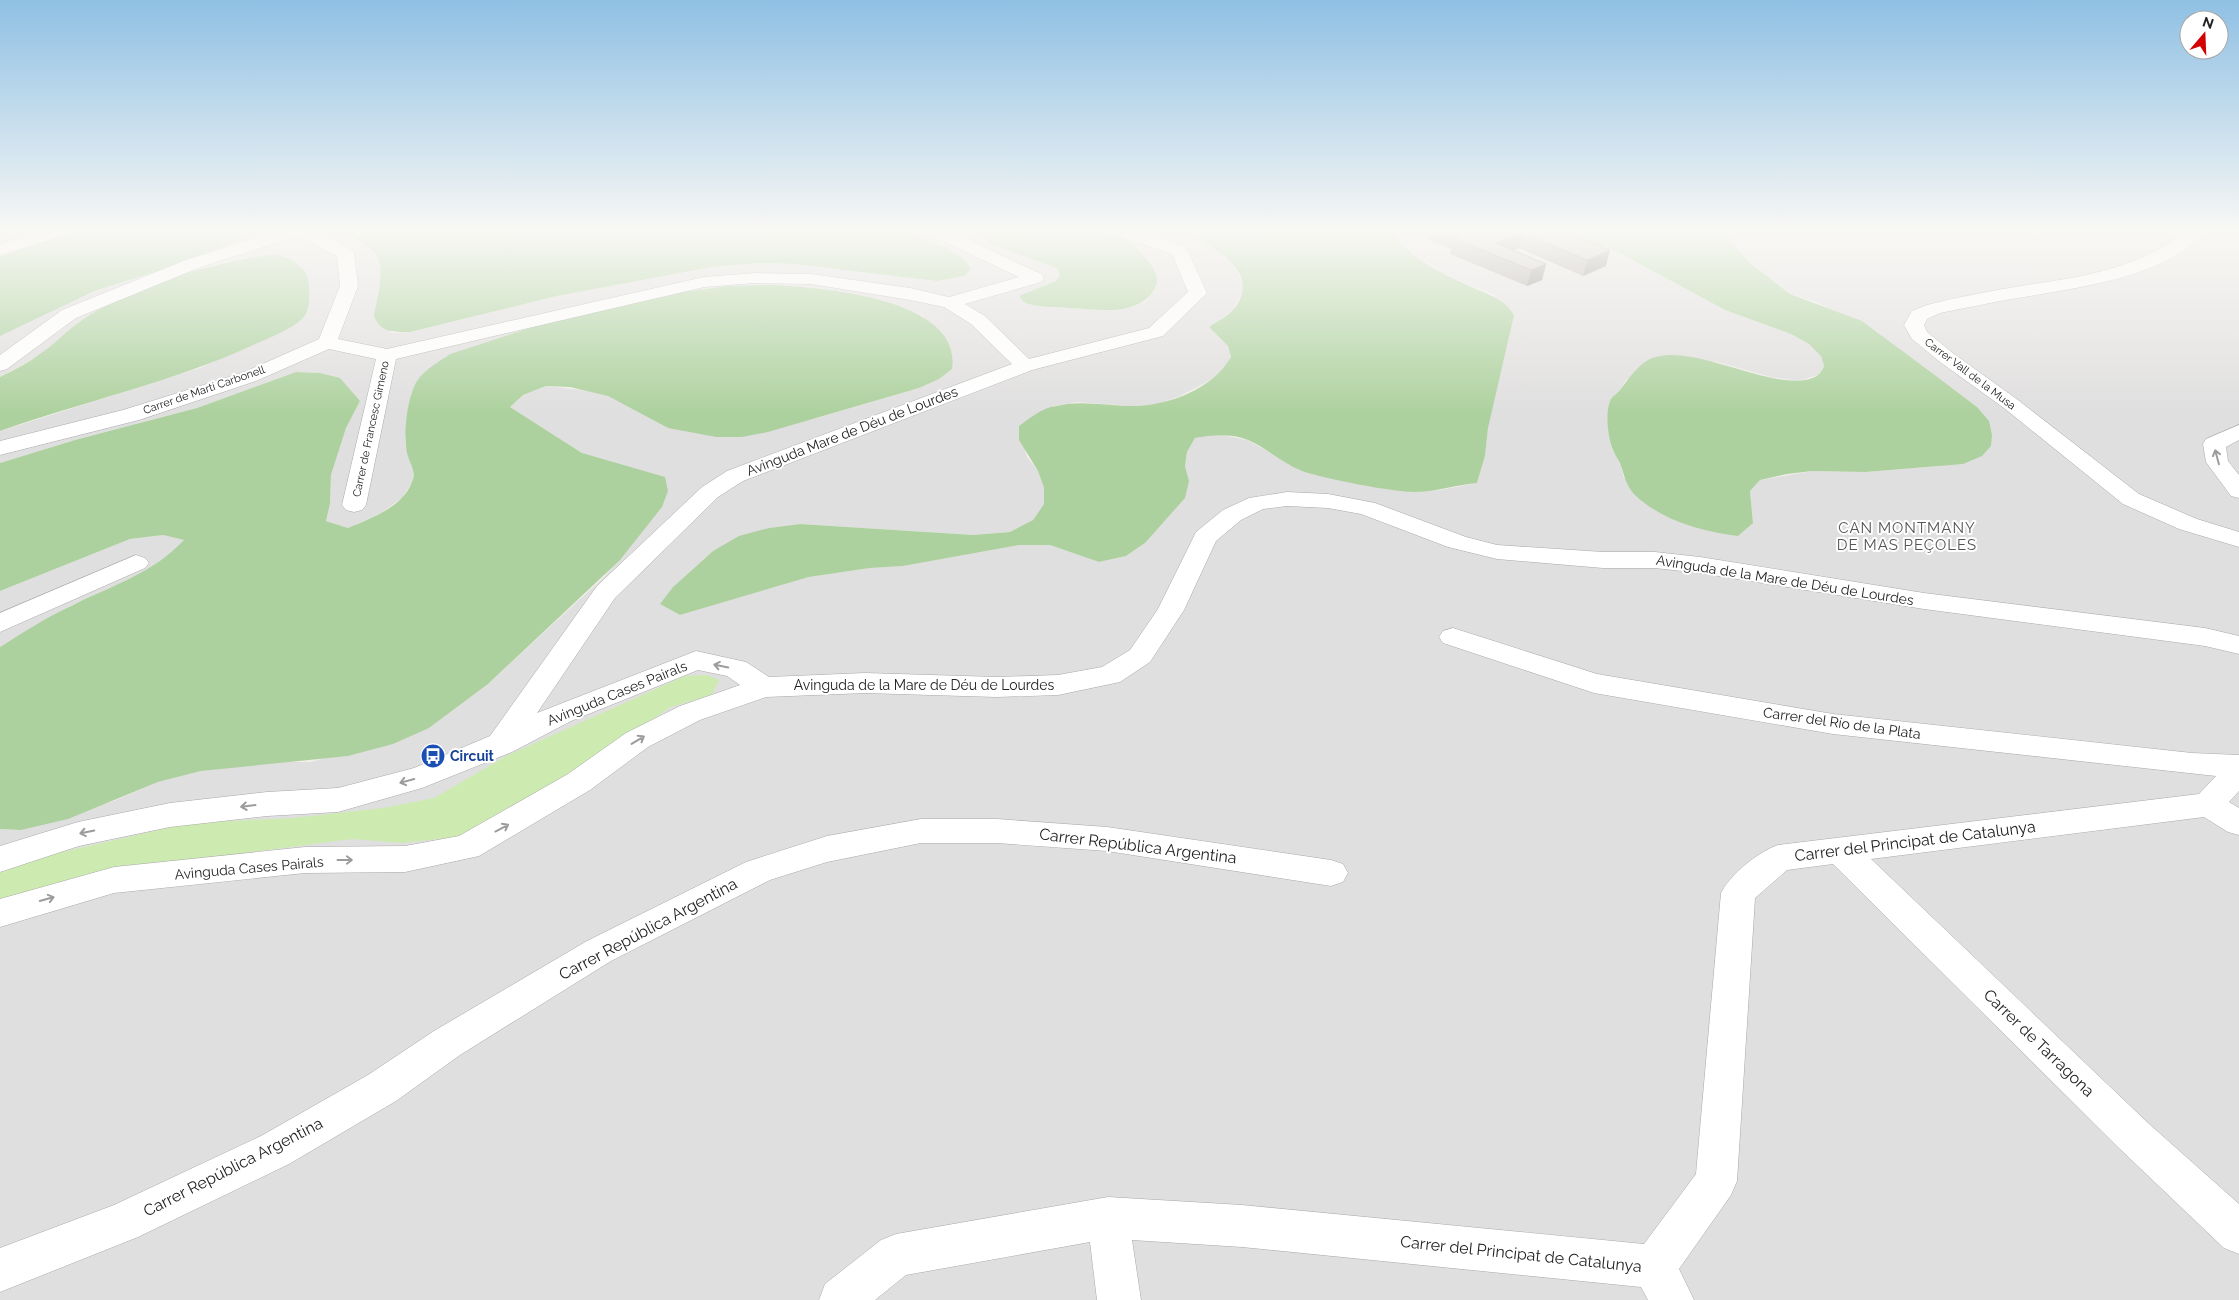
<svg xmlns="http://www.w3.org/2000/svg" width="2239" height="1300" font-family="Raleway,sans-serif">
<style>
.residential{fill:#e0dfdf}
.grass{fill:#cdebb0}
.forest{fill:#add19e}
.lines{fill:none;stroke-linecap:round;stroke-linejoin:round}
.minor-casing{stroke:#a9a9a9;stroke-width:1}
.minor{fill:#fff;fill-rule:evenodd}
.wall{fill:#aba49e}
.shaded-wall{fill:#8b8681}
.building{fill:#c7bfb8;stroke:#8b8681}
.oneway{stroke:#9c9c9c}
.labels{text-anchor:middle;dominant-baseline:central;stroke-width:4;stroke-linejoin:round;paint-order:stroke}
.far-street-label{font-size:11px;fill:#222;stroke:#fff}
.street-label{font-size:14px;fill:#222;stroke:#fff}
.transit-label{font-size:14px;font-weight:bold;fill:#164399;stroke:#fff;text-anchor:start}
.neighbourhood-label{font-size:15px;letter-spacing:1px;fill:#555;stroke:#fff}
.near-street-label{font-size:16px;fill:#222;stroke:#fff}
</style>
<rect width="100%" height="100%" fill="#f2efe9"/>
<!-- residential -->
<g class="residential">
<polygon points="0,231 72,231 0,257"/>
<polygon points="262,231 348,231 376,255 380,266 381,278 375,309 391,333 410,332 557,296 712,267 760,263 794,264 937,281 965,276 971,270 968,263 960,256 906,231 976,231 990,244 1057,268 1060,275 1056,281 1043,286 1025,303 1054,307 1100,310 1133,307 1146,301 1157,287 1146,258 1131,243 1103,231 1180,231 1219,250 1235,266 1242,283 1242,293 1233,310 1209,327 1228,346 1231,357 1225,368 1214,378 1180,396 1157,404 1132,406 1078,402 1053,406 1019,426 1027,457 1038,471 1044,488 1044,504 1033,520 1010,532 973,535 800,524 769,528 713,551 673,587 661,604 680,615 809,577 870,568 903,566 1020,545 1050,545 1099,562 1126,556 1145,543 1172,511 1189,481 1185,466 1187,452 1195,438 1218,434 1247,440 1266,450 1333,478 1387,488 1412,492 1440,490 1477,483 1485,456 1488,428 1494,295 1456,280 1412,254 1397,238 1400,231 1556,231 1614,250 1725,310 1791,334 1809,344 1821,355 1824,366 1818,375 1799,381 1771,377 1717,362 1690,358 1626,380 1620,390 1610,400 1608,423 1612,449 1620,463 1624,478 1753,523 1750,490 1760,480 1812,471 1865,472 1938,466 1977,407 1889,343 1877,331 1816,302 1790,294 1750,263 1722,231 2239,231 2239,1300 0,1300 0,829 21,830 114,801 158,782 201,771 277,762 311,762 429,728 488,684 604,577 662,507 600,460 582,453 510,407 523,395 546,386 590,391 608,396 668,428 817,418 919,388 924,316 867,297 800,287 728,286 609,302 450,354 419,378 410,403 405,443 413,468 413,481 402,498 381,513 348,528 326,521 330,504 331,475 346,428 360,401 320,373 296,372 197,408 75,440 0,463 0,431 200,368 288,328 303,318 309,308 309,279 298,264 225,262 202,268 138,292 98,311 80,321 40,355 0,377 0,336 97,290 190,260"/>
<polygon points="163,535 184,540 168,557 142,574 72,605 0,647 0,591 130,539"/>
</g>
<!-- grass -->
<polygon class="grass" points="707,675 719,680 712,695 671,707 508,814 455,837 402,843 352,839 93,873 0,900 0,873 49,855 190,823 293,818 383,808 434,798 508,755 685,676"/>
<!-- forest -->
<g class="forest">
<polygon points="72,231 262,231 168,268 97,290 0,336 0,257"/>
<path d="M348,231H906C926,242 960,247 971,269L965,276L937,281L794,264L760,263L712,267L557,296L410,332C393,332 381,333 374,316C376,299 387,269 375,254C368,245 354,240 348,231Z"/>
<path d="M976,231H1103C1123,236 1137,246 1149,262C1157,273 1161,282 1152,293C1133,317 1097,309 1069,308C1059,307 1032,307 1024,302C1022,300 1021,298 1019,296L1056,281L1060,275L1057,268L990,244Z"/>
<path d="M1180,231H1400L1397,238C1413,260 1449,277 1474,288C1491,296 1504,299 1514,315L1488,428L1485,456L1477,483C1455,485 1435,492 1413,492C1388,491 1332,480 1308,473C1285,466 1269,449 1248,440C1231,433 1212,435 1195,438L1187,452L1185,466L1189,481L1185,498L1145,543L1126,556L1099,562L1050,545H1020L903,566L870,568L809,577L680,615L660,604L673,587L713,551L739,536L769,528L800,524L973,535L1010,532L1033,520L1044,504V488L1038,471L1019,440V426C1030,418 1042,408 1056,406C1082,400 1106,406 1132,406C1168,406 1213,389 1231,357L1228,346L1209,327C1217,321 1228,316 1234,309C1264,270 1208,243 1180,231Z"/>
<path d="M1556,231H1722L1750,263L1790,294L1862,321L1928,370L1977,407L1989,421L1992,435L1991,446L1982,456L1963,464L1865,472L1812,471L1787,474L1760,480L1750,491L1753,523L1738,536C1703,532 1660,520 1634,494C1626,486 1624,474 1620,463C1618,459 1615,455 1613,450C1608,437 1605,415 1610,401C1611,397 1617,394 1620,390C1628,380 1634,370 1645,362C1684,334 1782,400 1818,375C1820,373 1823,369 1824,366L1821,356L1809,344L1791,334L1725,310L1614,250Z"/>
<path d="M276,254C291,258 309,268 309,285C309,296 311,309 303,318C291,330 268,338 253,345C171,383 84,401 0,431V377C14,370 28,363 40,354C55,344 67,330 82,320C139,283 210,263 276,254Z"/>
<path d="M774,285C822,288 963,298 952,369L939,379L919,388L768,432L742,437H716L668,428L608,396L570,387L546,386L523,395L510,407L582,453L665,477L668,491L662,507L620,560L488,684L429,728L393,744L348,756L201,771L158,782L68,819L21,830L0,829V647C24,632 47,617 73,605C113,585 152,574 184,540L163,535L130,539L0,591V463L75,440L197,408L296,372L320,373L340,378L360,401L346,428L331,475L330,504L326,521L348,528C371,518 402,508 412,482C417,472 409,462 407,453C403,434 407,394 419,378C427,368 440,361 450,354L609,302L728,286Z"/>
</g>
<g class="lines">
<defs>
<g id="minor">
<polygon points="40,231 66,231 64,235 0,255 0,244"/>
<polygon points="278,231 321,231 320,234 351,249 354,253 358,286 338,339 387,349 704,277 755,273 811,274 910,288 949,297 1019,277 930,235 928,231 950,231 1041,274 1044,278 1041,282 965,304 985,316 1029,359 1149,328 1188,292 1172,254 1117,235 1115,231 1140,231 1185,247 1188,251 1207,293 1163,336 1032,370 743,481 718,497 615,598 537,713 696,651 746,662 769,677 865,673 997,677 1058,675 1102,667 1130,650 1158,609 1196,532 1223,510 1249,498 1287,492 1328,494 1375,503 1466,537 1497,545 1603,552 1655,552 1700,557 1924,593 2205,628 2239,636 2239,654 2205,646 1924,609 1700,573 1655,568 1603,568 1497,559 1448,547 1361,514 1328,508 1287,506 1263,509 1241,520 1216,541 1184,610 1150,662 1120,682 1058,695 997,697 865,693 766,697 700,720 648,747 590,790 479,856 405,872 305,873 114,893 0,927 0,899 114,867 305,847 405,846 459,836 568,774 626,733 680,706 740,685 727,676 698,670 571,721 512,752 422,788 338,812 267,816 170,827 79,846 0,872 0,846 78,822 170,803 267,792 338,788 414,768 490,736 597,586 702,487 727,471 1012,364 971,324 944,307 910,300 811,284 755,283 704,287 396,359 366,505 362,510 354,512 346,510 342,505 376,359 329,349 256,381 139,420 0,455 0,441 123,410 242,373 319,339 340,286 337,256 303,239 301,235 198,268 76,318 7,369 0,371 0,355 62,310 186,260"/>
<path d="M2185,231H2204C2172,277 2069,289 2018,298C1992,302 1966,308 1940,313L1927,319L1924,325L1927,332L1954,354L2018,400L2139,494L2197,519L2239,532V547L2179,529L2123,504L2004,408L1940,362L1912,339L1904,325L1912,311L1927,305C1958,297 1990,291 2021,286C2079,277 2138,270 2185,231Z"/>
<polygon points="2239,425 2239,440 2226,447 2228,461 2239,475 2239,498 2231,496 2206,462 2203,444 2206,439"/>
<polygon points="136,555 145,558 149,563 145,568 0,632 0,613"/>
<path d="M1453,628L1597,674L1833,714L2192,753L2239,755V791L2229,802L2239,808V835L2228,832L2204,817L1871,859L2148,1123L2239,1204V1254L2224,1248L2120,1149L1833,864L1787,870L1755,898L1737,1181L1731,1195L1679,1269L1694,1300H1648L1641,1287L1242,1247L1132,1240L1141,1300H1097L1090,1242L906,1275L875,1300H819L825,1284L881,1240L896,1234L1108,1197L1242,1205L1644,1244L1696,1174L1721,893C1731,874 1758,852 1778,845L2199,794L2216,776L1833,734L1594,693L1443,643L1439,637L1443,631Z"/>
<polygon points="921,819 997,819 1107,827 1331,860 1343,864 1348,873 1343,882 1331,886 1107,851 997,843 921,843 827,862 770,880 611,961 460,1055 396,1101 289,1164 138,1237 0,1292 0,1248 114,1205 261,1136 368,1075 434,1031 587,941 746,862 827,836"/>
</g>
</defs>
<!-- minor casing -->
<use href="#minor" class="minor-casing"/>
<!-- minor -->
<use href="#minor" class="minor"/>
</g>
<!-- wall -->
<polygon class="wall" points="1426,231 1561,231 1606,266 1583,276 1519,248 1513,251 1546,264 1542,280 1527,286 1450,254 1451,249 1425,238"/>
<!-- shaded-wall -->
<g class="shaded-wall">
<polygon points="1523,233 1519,248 1498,257 1495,243"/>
<polygon points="1610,250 1606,266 1583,276 1587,260"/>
<polygon points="1546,264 1542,280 1527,286 1531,270"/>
</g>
<!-- building -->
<polygon class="building" points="1449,231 1561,231 1610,250 1587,260 1523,233 1495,243 1546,264 1531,270 1453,238 1460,236"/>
<!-- one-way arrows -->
<defs><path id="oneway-shaft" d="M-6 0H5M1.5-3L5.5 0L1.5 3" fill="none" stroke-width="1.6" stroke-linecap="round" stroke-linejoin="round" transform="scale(1.25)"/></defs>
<g class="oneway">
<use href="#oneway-shaft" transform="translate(2217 457) rotate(-105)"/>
<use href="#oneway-shaft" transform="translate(721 666) rotate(-168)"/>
<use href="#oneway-shaft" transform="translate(638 740) rotate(-31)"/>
<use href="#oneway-shaft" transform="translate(407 781) rotate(165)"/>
<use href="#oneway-shaft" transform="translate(248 806) rotate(173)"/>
<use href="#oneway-shaft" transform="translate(502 828) rotate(-28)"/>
<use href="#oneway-shaft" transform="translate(87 832) rotate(168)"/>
<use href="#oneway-shaft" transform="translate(345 860)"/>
<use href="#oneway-shaft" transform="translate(47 899) rotate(-16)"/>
</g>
<!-- sky -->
<linearGradient id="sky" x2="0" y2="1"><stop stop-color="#8fc0e4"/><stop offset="0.56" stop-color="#f9f8f5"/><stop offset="1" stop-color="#f9f8f5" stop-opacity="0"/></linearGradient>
<rect width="2239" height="413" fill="url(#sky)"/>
<!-- icons -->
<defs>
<symbol id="bus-disc" viewBox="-11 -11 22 22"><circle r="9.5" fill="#1a4fb4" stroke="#fff"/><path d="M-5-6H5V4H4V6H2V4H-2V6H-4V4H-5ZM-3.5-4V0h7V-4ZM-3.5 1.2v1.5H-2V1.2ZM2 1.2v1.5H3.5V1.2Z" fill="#fff"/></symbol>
</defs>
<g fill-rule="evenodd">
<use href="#bus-disc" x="419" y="742" width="28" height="28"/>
</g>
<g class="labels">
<!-- far-street labels -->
<g class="far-street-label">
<text transform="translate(1970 374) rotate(37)">Carrer Vall de la Musa</text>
<text transform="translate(204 390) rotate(-19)">Carrer de Martí Carbonell</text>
<text transform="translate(371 429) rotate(-78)">Carrer de Francesc Gimeno</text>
</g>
<!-- street labels -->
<g class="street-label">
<text transform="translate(852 431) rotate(-21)">Avinguda Mare de Déu de Lourdes</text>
<text transform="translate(1785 580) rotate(9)">Avinguda de la Mare de Déu de Lourdes</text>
<text x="924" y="685">Avinguda de la Mare de Déu de Lourdes</text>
<text transform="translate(617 693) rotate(-22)">Avinguda Cases Pairals</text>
<text transform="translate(1842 723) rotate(8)">Carrer del Río de la Plata</text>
<text transform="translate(249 868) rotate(-5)">Avinguda Cases Pairals</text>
</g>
<!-- transit labels -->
<g class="transit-label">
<text x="450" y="756">Circuit</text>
</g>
<!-- neighbourhood labels -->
<g class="neighbourhood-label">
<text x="1907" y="528">CAN MONTMANY<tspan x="1907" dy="17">DE MAS PEÇOLES</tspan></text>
</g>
<!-- near-street labels -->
<g class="near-street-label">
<text transform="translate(1915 841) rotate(-7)">Carrer del Principat de Catalunya</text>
<text transform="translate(1138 846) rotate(7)">Carrer República Argentina</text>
<text transform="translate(648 929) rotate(-28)">Carrer República Argentina</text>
<text transform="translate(2039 1043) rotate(44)">Carrer de Tarragona</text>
<text transform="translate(233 1167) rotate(-27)">Carrer República Argentina</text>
<text transform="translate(1521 1254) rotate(6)">Carrer del Principat de Catalunya</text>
</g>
</g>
<!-- north arrow -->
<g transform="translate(2204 35) rotate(19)"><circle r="24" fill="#ffffff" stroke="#a7a7a7"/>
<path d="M0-4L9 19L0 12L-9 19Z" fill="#d40000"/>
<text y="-8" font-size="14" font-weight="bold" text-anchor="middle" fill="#222222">N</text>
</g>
</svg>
